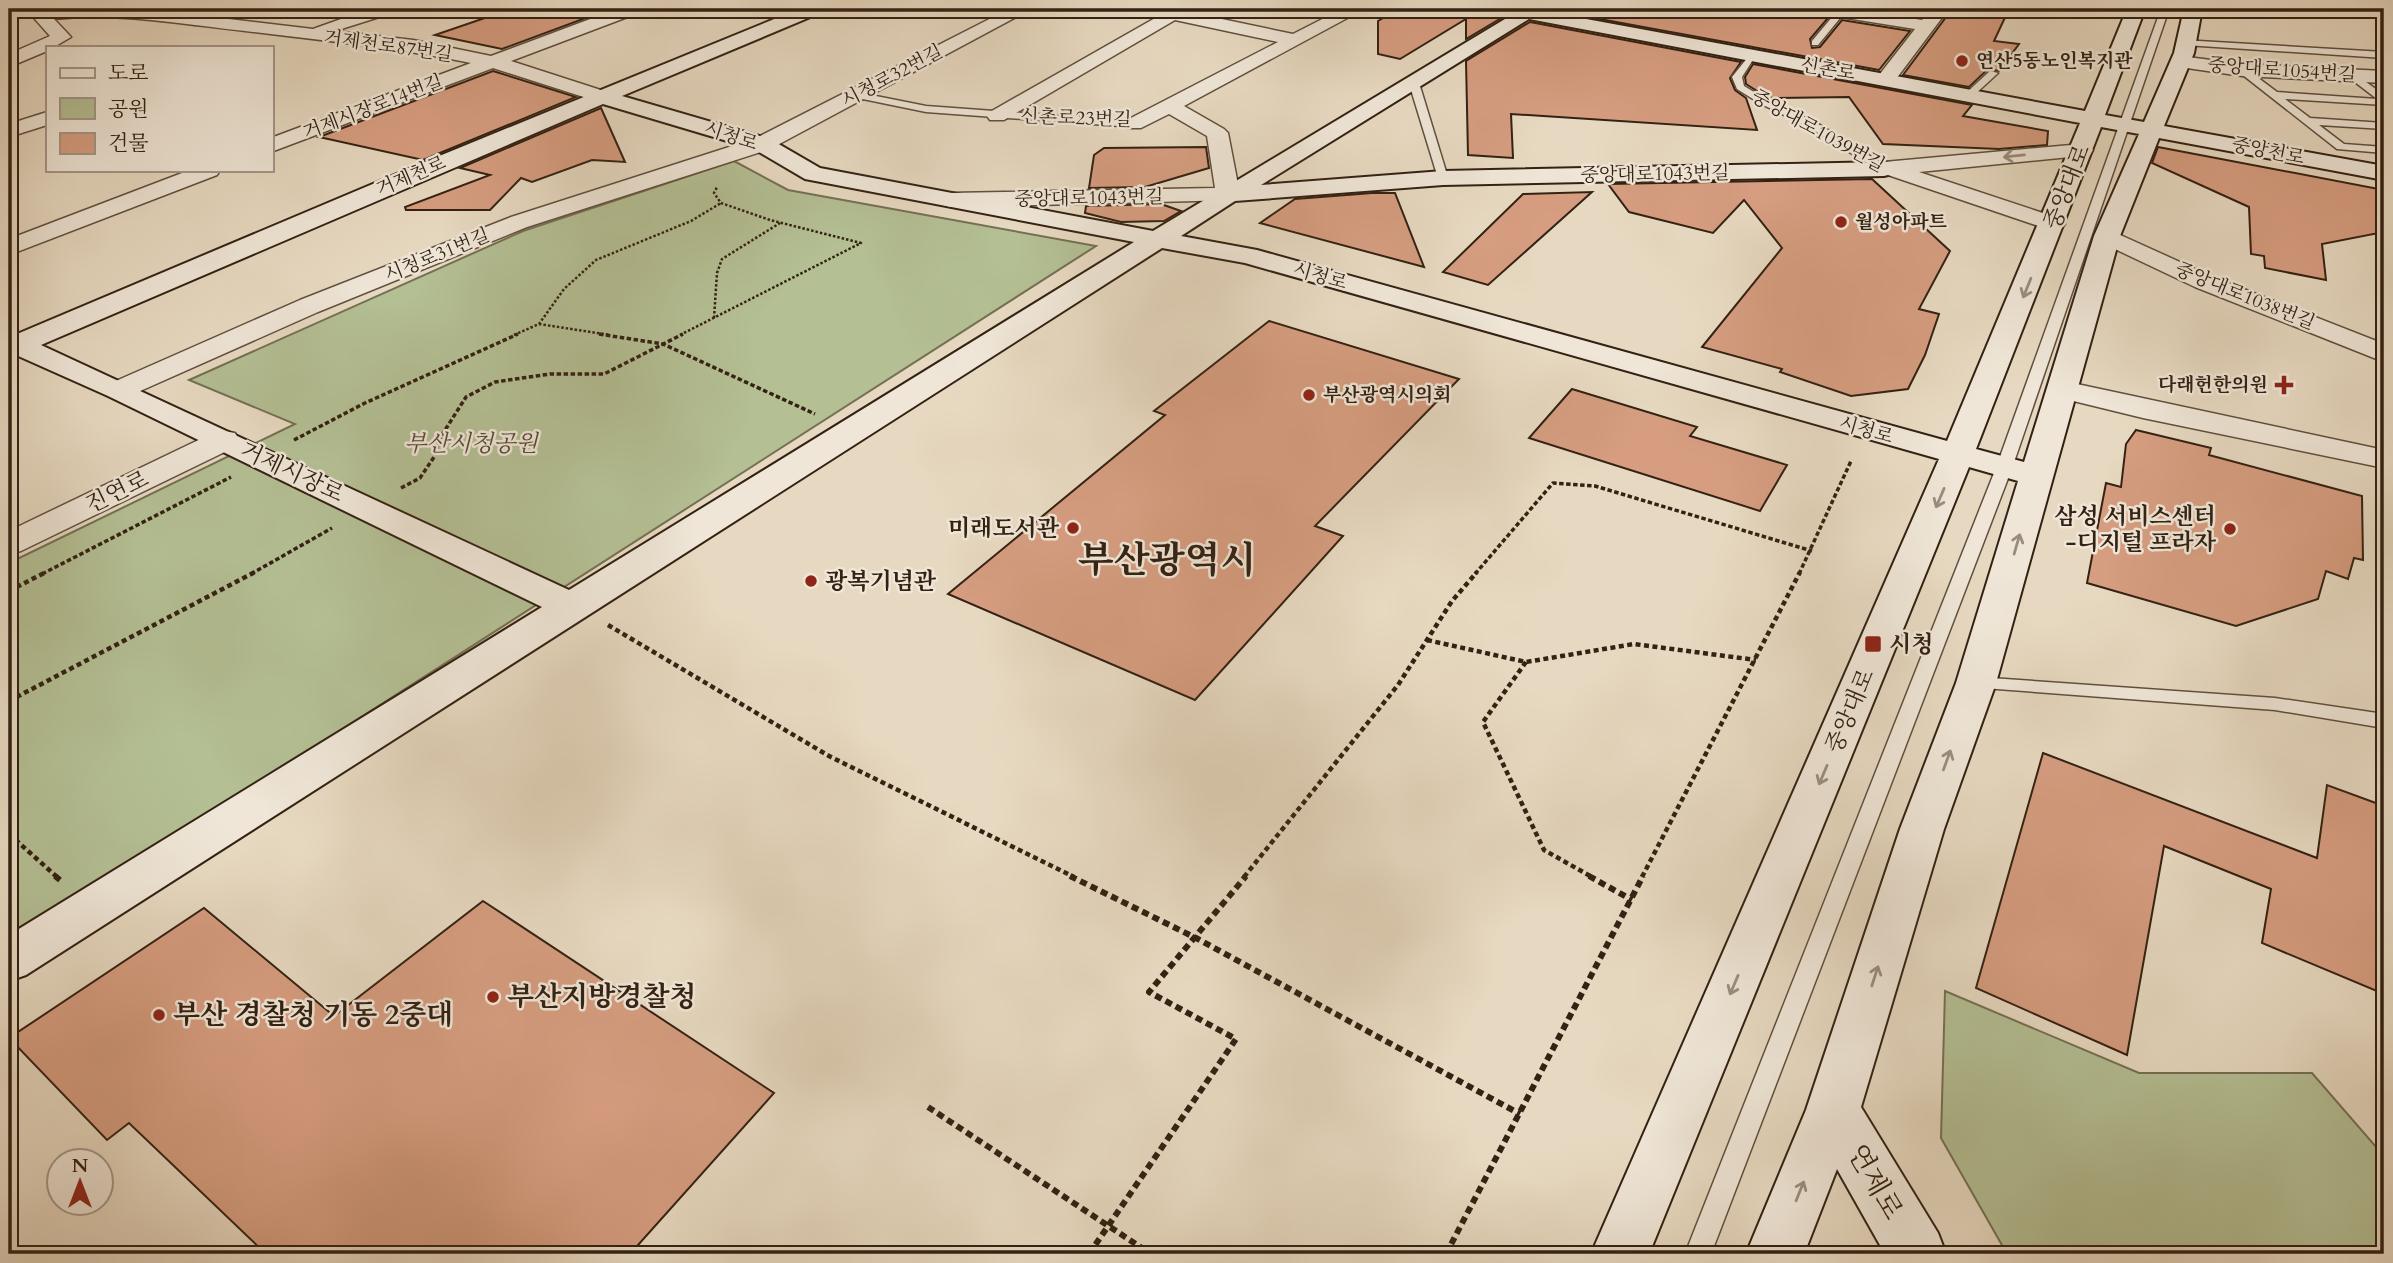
<svg xmlns="http://www.w3.org/2000/svg" width="2393" height="1263" font-family="Cardo,'Noto Serif KR',serif">
<style>
.green{fill:#b4bf94;stroke:#747054;stroke-width:2}
.building{fill:#d69d80;stroke:#332113;stroke-width:2}
.lines{fill:none;stroke-linecap:round;stroke-linejoin:round}
.lane-casing{stroke:#604f3e;stroke-width:3}
.street-casing{stroke:#604f3e;stroke-width:3}
.secondary-casing{stroke:#332113;stroke-width:4}
.path-far3{stroke:#332113;stroke-width:2.5;stroke-dasharray:2.5 2;stroke-linecap:butt}
.path-far2{stroke:#332113;stroke-width:3.5;stroke-dasharray:4.5 2.5;stroke-linecap:butt}
.path-far1{stroke:#332113;stroke-width:4.5;stroke-dasharray:5 3.5;stroke-linecap:butt}
.path{stroke:#332113;stroke-width:6;stroke-dasharray:7 4.5;stroke-linecap:butt}
.lane{fill:#efe6d7;fill-rule:evenodd}
.street{fill:#efe6d7;fill-rule:evenodd}
.secondary{fill:#efe6d7;fill-rule:evenodd}
.oneway{stroke:#9a8d7f}
.poi-dot{fill:#8f2418;stroke:#efe6d7;stroke-width:2.5}
.labels{text-anchor:middle;dominant-baseline:central;stroke-width:5;stroke-linejoin:round;paint-order:stroke}
.far-street-label{font-size:19px;fill:#332113;stroke:#efe6d7}
.far-poi-label{font-size:19px;font-weight:bold;fill:#332113;stroke:#efe6d7;text-anchor:start}
.street-label{font-size:23px;fill:#332113;stroke:#efe6d7}
.park-label{font-size:23px;font-style:italic;fill:#534833;stroke:#efe6d7}
.poi-label{font-size:23px;font-weight:bold;fill:#332113;stroke:#efe6d7;text-anchor:end}
.near-poi-label{font-size:28px;font-weight:bold;fill:#332113;stroke:#efe6d7;text-anchor:start}
.near-street-label{font-size:28px;fill:#332113;stroke:#efe6d7}
.town-label{font-size:37px;font-weight:bold;fill:#332113;stroke:#efe6d7}
</style>
<rect width="100%" height="100%" fill="#e7d9c1"/>
<filter id="stains"><feTurbulence type="fractalNoise" baseFrequency=".00286" numOctaves="4"/><feColorMatrix values="0 0 0 0 .2 0 0 0 0 .09 0 0 0 0 .02 0 0 0 .5 -.17"/></filter>
<radialGradient id="worn" r=".72"><stop offset=".6" stop-color="#630" stop-opacity="0"/><stop offset="1" stop-color="#630" stop-opacity=".3"/></radialGradient>
<!-- green -->
<g class="green">
<polygon points="734,161 788,190 1096,246 9,943 9,563 295,424 189,380 523,231"/>
<polygon points="1945,991 2139,1073 2312,1073 2384,1156 2384,1254 2007,1254 1941,1138"/>
</g>
<!-- building -->
<g class="building">
<polygon points="511,9 610,9 502,49 435,35"/>
<polygon points="1399,9 1491,9 1495,15 1503,17 1466,39 1466,19 1400,59 1378,54 1378,21"/>
<polygon points="1545,9 1810,9 1820,16 1828,18 1810,39 1812,48 1820,47 1842,20 1910,31 1879,70"/>
<polygon points="1867,9 1928,9 1921,17"/>
<polygon points="1948,9 2009,9 1994,41 2019,44 1999,71 1988,69 1969,87 1903,75 1949,13"/>
<polygon points="1530,22 1741,62 1730,78 1735,90 1746,98 1757,130 1511,114 1513,158 1468,155 1466,61"/>
<polygon points="1753,64 1972,105 1963,116 2048,131 2047,145 1999,149 1883,144 1849,97 1768,98 1746,84 1745,77"/>
<polygon points="493,71 576,97 423,160 319,137"/>
<polygon points="601,108 625,162 592,160 532,182 521,178 490,210 406,210 405,207 490,175 460,168"/>
<polygon points="1206,147 1209,168 1145,187 1089,188 1094,155 1104,148"/>
<polygon points="2158,147 2384,190 2384,232 2322,244 2326,280 2265,268 2264,256 2251,254 2249,207 2152,163"/>
<polygon points="1872,179 1950,251 1919,309 1939,314 1925,355 1908,389 1851,396 1780,372 1782,369 1702,347 1782,248 1744,200 1713,233 1629,212 1608,184"/>
<polygon points="1592,192 1488,285 1443,272 1523,194"/>
<polygon points="1372,193 1395,193 1424,267 1260,223 1295,199"/>
<polygon points="1161,204 1181,211 1164,221 1121,222 1085,213 1086,206"/>
<polygon points="1269,321 1459,379 1315,526 1343,536 1195,700 948,594 1165,415 1154,411"/>
<polygon points="1572,389 1697,427 1690,436 1787,465 1760,511 1529,438"/>
<polygon points="2136,430 2211,448 2209,455 2362,496 2363,560 2354,558 2348,579 2326,571 2318,599 2236,626 2087,583 2106,483 2121,487 2126,444"/>
<polygon points="2043,753 2317,858 2327,785 2384,806 2384,994 2262,943 2271,889 2164,846 2127,1055 1976,988"/>
<polygon points="483,901 774,1093 630,1254 266,1254 129,1123 107,1140 9,1038 204,908 334,1016"/>
</g>
<g class="lines">
<defs>
<g id="lane">
<polygon points="2161,9 2169,9 2012,468 1711,1254 1685,1254 1996,468"/>
<polygon points="1838,10 1845,12 1818,45 1812,45 1812,41"/>
<polygon points="2182,40 2384,52 2384,58 2185,45"/>
<polygon points="1752,52 1756,55 1742,77 1744,86 1767,100 1815,122 1888,167 1888,171 1880,171 1807,126 1761,104 1737,89 1732,77"/>
<polygon points="2239,68 2245,68 2277,92 2377,99 2347,76 2355,74 2384,95 2384,105 2285,99 2310,118 2384,123 2384,129 2319,125 2344,144 2384,147 2384,153 2337,149 2239,72"/>
<polygon points="1990,71 1998,73 1972,97 1966,97 1966,93"/>
<polygon points="1414,80 1419,83 1448,178 1447,180 1438,178 1409,83"/>
<polygon points="856,92 926,106 1134,121 1139,124 1134,127 926,112 853,97 851,95"/>
<polygon points="1976,677 2275,698 2384,714 2384,728 2275,710 1970,687 1967,683 1970,679"/>
</g>
<g id="street">
<path d="M26,9H144L313,29L369,9H394L392,13L335,31L413,40L491,56L617,9H641L638,13L511,61L610,93L613,97L610,101H596L493,68L271,152V138L471,63C397,48 321,40 245,31C182,24 117,12 54,19L71,37L54,47H47V51L9,67V54L50,36Z"/>
<polygon points="1009,9 1031,9 770,149 527,227 318,312 129,396 119,399 109,396 104,390 109,384 300,300 511,217 754,139"/>
<polygon points="1142,9 1174,9 1293,34 1342,9 1364,9 1184,106 1224,129 1228,133 1240,195 1236,200 951,207 943,205 939,200 943,195 951,193 1215,188 1207,136 1169,114 1141,128 1127,128 1124,124 1127,120 1278,42 1175,20 1004,120 990,120 987,116 990,112 1157,17 1144,14"/>
<polygon points="1812,9 1852,9 1922,20 1931,9 1947,11 1893,83 1886,85 1876,79 1915,29 1821,14"/>
<polygon points="2180,56 2242,64 2384,71 2384,83 2242,76 2173,66 2171,62"/>
<polygon points="47,112 47,125 9,137 9,124"/>
<polygon points="2082,144 2090,145 2093,150 2090,155 1919,172 2061,219 2065,224 2061,229 2053,231 1888,175 1876,174 1873,169 1876,164 1884,162"/>
<polygon points="190,170 220,170 217,175 9,255 9,239"/>
<polygon points="2107,229 2213,277 2384,344 2384,362 2195,287 2098,241 2095,236 2098,231"/>
<polygon points="2063,381 2384,450 2384,468 2143,418 2053,396 2048,390 2053,384"/>
<polygon points="224,431 235,433 239,440 235,447 21,551 9,554 9,531 213,433"/>
</g>
<path id="secondary" d="M799,9H823L820,13L622,96L770,139L820,168L1153,231L1510,16L1497,13L1494,9H1532L2085,111L2127,9H2145L2105,115L2144,122L2174,53L2184,9H2202L2194,53L2164,126L2384,166V180L2159,138L2120,236L1996,683L1944,829L1861,1107L1938,1233L1946,1254H1885L1837,1169L1804,1254H1746L1806,1110L1900,829L1956,683L2018,481L1969,467L1649,1254H1591L1939,459L1245,263L1162,248L26,975L9,981V935L542,607L108,396L16,355L9,357V332L17,334L432,159ZM1529,19L2080,123L1947,441L1257,250L1181,236L1235,201L1443,185L1884,176L1892,174L1896,169L1892,164L1884,162L1443,171L1261,185ZM603,104L754,149L805,179L1134,242L569,590L41,345ZM2101,127L2139,134L2094,236L2024,462L1976,449Z"/>
</defs>
<!-- lane casing -->
<use href="#lane" class="lane-casing"/>
<!-- street casing -->
<use href="#street" class="street-casing"/>
<!-- secondary casing -->
<use href="#secondary" class="secondary-casing"/>
<!-- path-far3 -->
<g class="path-far3">
<polyline points="714,318 717,273 722,259 780,223"/>
<polyline points="539,324 610,335"/>
<polyline points="514,335 539,324 564,289 596,260 691,221 721,203"/>
<polyline points="680,335 861,243 770,220 721,203 714,193 717,187"/>
</g>
<!-- path-far2 -->
<g class="path-far2">
<polyline points="599,334 663,344 815,414"/>
<polyline points="294,440 365,403 518,334"/>
<polyline points="401,488 420,478 434,457 440,438 466,397 495,382 550,374 604,374 683,334"/>
<polyline points="42,574 231,477"/>
<polyline points="251,574 332,528"/>
<polyline points="1475,574 1553,483 1595,486 1812,551"/>
<polyline points="1799,574 1851,461"/>
</g>
<!-- path-far1 -->
<g class="path-far1">
<polyline points="9,591 46,572"/>
<polyline points="608,625 829,756 1074,877"/>
<polyline points="1427,640 1526,662 1634,644 1756,660"/>
<polyline points="1526,662 1483,722 1544,850 1592,877"/>
<polyline points="9,701 255,572"/>
<polyline points="9,834 57,877"/>
<polyline points="1244,877 1398,685 1452,601 1477,572"/>
<polyline points="1642,877 1800,572"/>
</g>
<!-- path -->
<g class="path">
<polyline points="55,876 60,880"/>
<polyline points="1070,876 1196,938 1520,1114"/>
<polyline points="1589,876 1632,900"/>
<polyline points="928,1107 1151,1254"/>
<polyline points="1089,1254 1236,1039 1149,992 1246,876"/>
<polyline points="1446,1254 1643,876"/>
</g>
<!-- lane -->
<use href="#lane" class="lane"/>
<!-- street -->
<use href="#street" class="street"/>
<!-- secondary -->
<use href="#secondary" class="secondary"/>
</g>
<!-- one-way arrows -->
<defs><path id="oneway-shaft" d="M-6 0H5M1.5-3L5.5 0L1.5 3" fill="none" stroke-width="1.6" stroke-linecap="round" stroke-linejoin="round" transform="scale(1.75)"/></defs>
<g class="oneway">
<use href="#oneway-shaft" transform="translate(2014 156) rotate(174)"/>
<use href="#oneway-shaft" transform="translate(2027 288) rotate(112)"/>
<use href="#oneway-shaft" transform="translate(1940 498) rotate(113)"/>
<use href="#oneway-shaft" transform="translate(2017 544) rotate(-74)"/>
<use href="#oneway-shaft" transform="translate(1947 760) rotate(-70)"/>
<use href="#oneway-shaft" transform="translate(1823 775) rotate(113)"/>
<use href="#oneway-shaft" transform="translate(1875 976) rotate(-72)"/>
<use href="#oneway-shaft" transform="translate(1734 985) rotate(113)"/>
<use href="#oneway-shaft" transform="translate(1800 1191) rotate(-68)"/>
</g>
<!-- markers -->
<g class="poi-dot">
<circle cx="1962" cy="61" r="7"/>
<circle cx="1841" cy="222" r="7"/>
<path d="M2280.5 374.5h7v7h7v7h-7v7h-7v-7h-7v-7h7z"/>
<circle cx="1309" cy="395" r="7"/>
<circle cx="1073" cy="528" r="7"/>
<circle cx="2230" cy="529" r="7"/>
<circle cx="811" cy="581" r="7"/>
<rect x="1864" y="635" width="18" height="18" rx="3.5"/>
<circle cx="493" cy="997" r="7"/>
<circle cx="159" cy="1015" r="7"/>
</g>
<g class="labels">
<!-- far-street labels -->
<g class="far-street-label">
<text transform="translate(388 46) rotate(8)">거제천로87번길</text>
<text transform="translate(1828 69) rotate(10)">신촌로</text>
<text transform="translate(2282 70) rotate(4)">중앙대로1054번길</text>
<text transform="translate(892 76) rotate(-28)">시청로32번길</text>
<text transform="translate(373 107) rotate(-21)">거제시장로14번길</text>
<text transform="translate(1076 118) rotate(2)">신촌로23번길</text>
<text transform="translate(1818 131) rotate(29)">중앙대로1039번길</text>
<text transform="translate(731 136) rotate(18)">시청로</text>
<text transform="translate(2268 151) rotate(11)">중앙천로</text>
<text transform="translate(1655 174) rotate(-1)">중앙대로1043번길</text>
<text transform="translate(411 176) rotate(-23)">거제천로</text>
<text transform="translate(1089 198) rotate(-1)">중앙대로1043번길</text>
<text transform="translate(437 255) rotate(-22)">시청로31번길</text>
<text transform="translate(1320 276) rotate(16)">시청로</text>
<text transform="translate(2245 296) rotate(22)">중앙대로1038번길</text>
<text transform="translate(1866 430) rotate(16)">시청로</text>
</g>
<!-- far-poi labels -->
<g class="far-poi-label">
<text x="1976" y="61">연산5동노인복지관</text>
<text x="1855" y="222">월성아파트</text>
<text x="2268" y="385" text-anchor="end">다래헌한의원</text>
<text x="1323" y="395">부산광역시의회</text>
</g>
<!-- street labels -->
<g class="street-label">
<text transform="translate(2067 187) rotate(-69)">중앙대로</text>
<text transform="translate(292 472) rotate(25)">거제시장로</text>
<text transform="translate(117 492) rotate(-26)">진연로</text>
<text transform="translate(1850 711) rotate(-67)">중앙대로</text>
</g>
<!-- park labels -->
<g class="park-label">
<text x="471" y="443">부산시청공원</text>
</g>
<!-- poi labels -->
<g class="poi-label">
<text x="2216" y="516">삼성 서비스센터<tspan x="2216" dy="26">-디지털 프라자</tspan></text>
<text x="1059" y="528">미래도서관</text>
<text x="825" y="581" text-anchor="start">광복기념관</text>
<text x="1889" y="644" text-anchor="start">시청</text>
</g>
<!-- near-poi labels -->
<g class="near-poi-label">
<text x="507" y="997">부산지방경찰청</text>
<text x="173" y="1015">부산 경찰청 기동 2중대</text>
</g>
<!-- near-street labels -->
<g class="near-street-label">
<text transform="translate(1875 1182) rotate(60)">연제로</text>
</g>
<!-- town labels -->
<g class="town-label">
<text x="1167" y="560">부산광역시</text>
</g>
</g>
<!-- margin -->
<rect width="2393" height="1263" fill="none" stroke="#e7d9c1" stroke-width="35"/>
<rect x="10" y="10" width="2372" height="1242" fill="none" stroke="#332113" stroke-width="3.5"/>
<rect x="18" y="18" width="2358" height="1228" fill="none" stroke="#332113" stroke-width="2"/>
<!-- legend -->
<rect x="46" y="46" width="228" height="126" fill="#efe6d7" stroke="#a49789" stroke-width="2"/>
<rect x="60" y="68" width="35" height="10" fill="#efe6d7" stroke="#a49789" stroke-width="2"/>
<text x="108" y="80" font-size="21" fill="#332113">도로</text>
<rect x="60" y="98" width="35" height="21" fill="#b4bf94" stroke="#a49789" stroke-width="2"/>
<text x="108" y="116" font-size="21" fill="#332113">공원</text>
<rect x="60" y="133" width="35" height="21" fill="#d69d80" stroke="#a49789" stroke-width="2"/>
<text x="108" y="150" font-size="21" fill="#332113">건물</text>
<!-- north arrow -->
<g transform="translate(80 1182)"><circle r="33" fill="#efe6d7" stroke="#a49789" stroke-width="2"/>
<path d="M0-5L12 26L0 18L-12 26Z" fill="#8f2418"/>
<text y="-10" font-size="19" font-weight="bold" text-anchor="middle" fill="#332113">N</text>
</g>
<rect width="100%" height="100%" filter="url(#stains)"/>
<rect width="100%" height="100%" fill="url(#worn)"/>
</svg>
